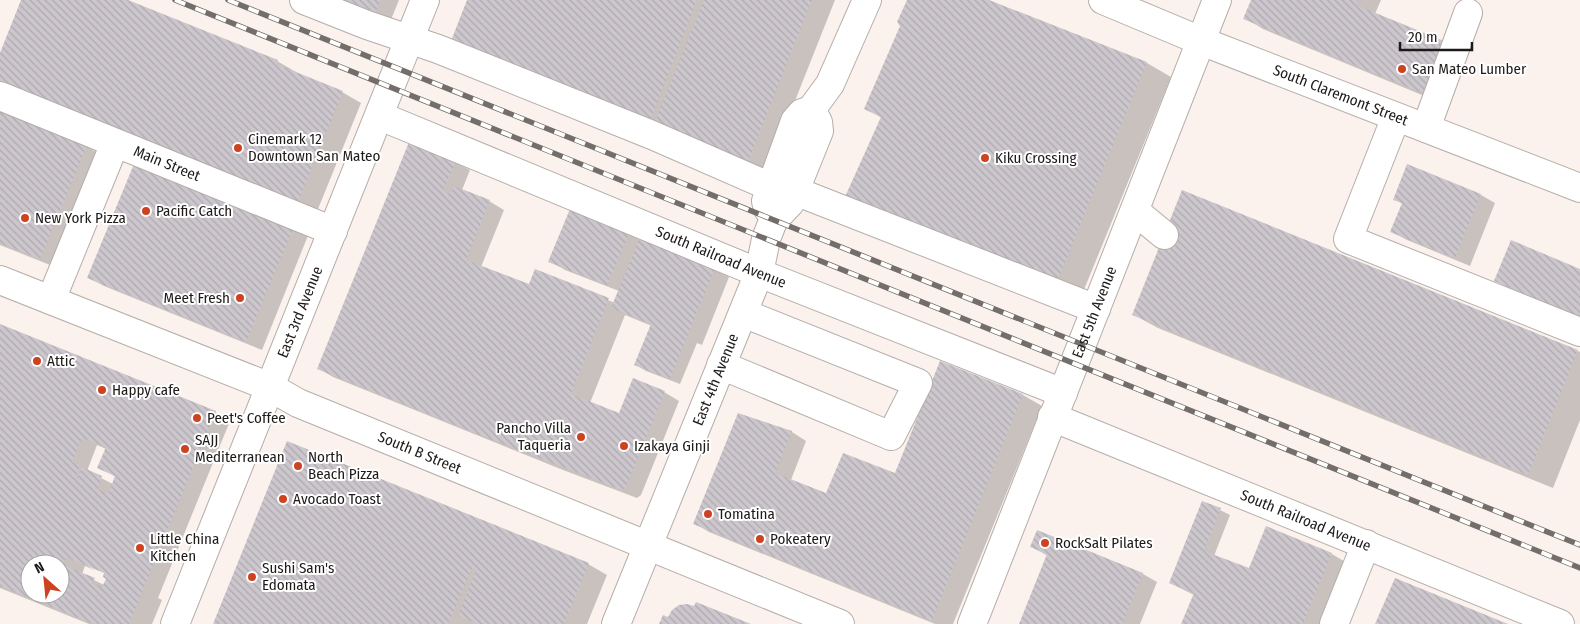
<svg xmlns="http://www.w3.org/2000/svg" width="1580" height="624" font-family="'Fira Sans Condensed',sans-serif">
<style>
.shadow{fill:#0003;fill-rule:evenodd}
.building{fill:url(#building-back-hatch);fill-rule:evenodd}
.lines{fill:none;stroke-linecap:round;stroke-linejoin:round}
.minor-casing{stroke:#b5ada8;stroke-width:30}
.major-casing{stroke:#b5ada8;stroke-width:30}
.minor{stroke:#fff;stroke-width:28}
.major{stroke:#fff;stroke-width:28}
.rail-casing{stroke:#746e6b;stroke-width:5.5}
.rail{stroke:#fff;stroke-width:4;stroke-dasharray:11;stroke-linecap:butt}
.poi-dot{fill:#cd4321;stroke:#fff;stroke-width:2}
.labels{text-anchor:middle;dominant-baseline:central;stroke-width:4;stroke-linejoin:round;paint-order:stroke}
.poi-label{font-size:15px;fill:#1d1a18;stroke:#fff;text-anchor:start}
.street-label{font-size:15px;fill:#1d1a18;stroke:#fff}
</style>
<defs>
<pattern id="building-back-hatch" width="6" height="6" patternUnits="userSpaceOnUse" patternTransform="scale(1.25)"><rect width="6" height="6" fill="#ccc6cd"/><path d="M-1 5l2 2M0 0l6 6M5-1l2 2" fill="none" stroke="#afaaaf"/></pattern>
</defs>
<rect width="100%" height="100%" fill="#fbf2ed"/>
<!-- shadow -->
<g class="shadow">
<polygon points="23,0 124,0 277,61 296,72 295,73 342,92 361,103 316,214 0,56"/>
<polygon points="337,0 399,0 390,22"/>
<polygon points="468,0 835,0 766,174 674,136"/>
<polygon points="908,0 985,0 1147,63 1171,77 1081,297 870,212 882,118 865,108 901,26"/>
<polygon points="1252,0 1381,0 1375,14 1449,45 1467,55 1446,105 1263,29 1245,18"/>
<polygon points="0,111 86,146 101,155 55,267 0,245"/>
<polygon points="455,162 470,170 462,190 489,201 504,210 481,267 529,286 535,270 615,303 619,291 565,270 550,261 628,234 640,240 715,269 729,277 702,345 697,343 680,384 646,371 636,365 652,326 625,315 590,403 619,415 664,392 679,401 641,495 637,498 563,470 390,400 333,377 318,368"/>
<polygon points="135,166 309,233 262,350 104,286 89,278"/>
<polygon points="1183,191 1580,352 1580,420 1553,488 1158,328 1134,315"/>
<polygon points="1481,195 1495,203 1470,266 1407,240 1392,232 1403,204 1394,199"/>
<polygon points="1580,270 1580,318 1510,289 1496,281"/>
<path d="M0,326L215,412L230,421L158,598L162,600L152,624H89L0,588ZM97,445L106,449L99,467L116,477L113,484L87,471ZM30,564H60V594H30ZM84,564L105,573L107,578L104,585L82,574L85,566L96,571Z"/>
<polygon points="941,362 1023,395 1042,406 953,624 935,624 709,532 694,523 739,414 792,432 806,441 791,480 827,495 900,477"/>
<polygon points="288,443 588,564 607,575 587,624 214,624"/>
<polygon points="1220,510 1230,515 1214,556 1254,572 1266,528 1332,554 1347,563 1326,624 1182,624 1194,595 1170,583"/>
<polygon points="1032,547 1143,574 1157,582 1140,624 1020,624 1048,556"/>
</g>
<!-- building -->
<g class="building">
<polygon points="21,0 128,0 278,60 276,64 343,91 297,204 0,85 0,53"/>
<polygon points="340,0 381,0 375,14"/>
<polygon points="467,0 697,0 650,121 451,41"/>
<polygon points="704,0 812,0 747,164 653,126"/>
<polygon points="907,0 989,0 1147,62 1056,284 844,199 881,117 864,109 900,26 897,22"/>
<polygon points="1251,0 1358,0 1356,5 1449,43 1427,95 1243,19"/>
<polygon points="0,110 87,145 40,259 0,243"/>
<polygon points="409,142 456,160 443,191 450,194 454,186 490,200 466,260 529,284 535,269 609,298 571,394 619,413 633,378 665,391 626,487 622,490 470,431 317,369"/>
<polygon points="134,164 295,224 246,342 87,278"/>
<polygon points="1407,164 1481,194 1455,258 1390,232 1402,203 1393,200"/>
<polygon points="1182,190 1578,350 1528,475 1132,315"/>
<polygon points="570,209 629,233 607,285 548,262"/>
<polygon points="640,237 715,268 670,379 634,365 651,324 611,308"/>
<polygon points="1511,240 1580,269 1580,317 1494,281"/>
<path d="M0,324L216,411L129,624H94L0,586ZM82,438L106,447L97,468L115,476L108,494L98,489L102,476L82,467L74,486L80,465L72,462ZM66,557L104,573L103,577L106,579L102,587L92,583L95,578L63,565ZM30,564H60V594H30Z"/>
<polygon points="940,361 1023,394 932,621 693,524 738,413 792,431 775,473 826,493 843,453 895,473"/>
<polygon points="287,441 589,563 564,624 478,624 458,616 476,570 472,568 448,624 213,624"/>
<polygon points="1202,501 1221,508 1204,551 1249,568 1266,526 1332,553 1303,624 1181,624 1194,593 1169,583"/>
<polygon points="1037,530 1143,573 1122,624 1019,624 1047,554 1030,547"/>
<polygon points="1395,578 1508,624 1375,624"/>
<polygon points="696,602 751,624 659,624 663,615 668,617 672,610 679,605 687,604 694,606"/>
</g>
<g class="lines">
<defs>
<g id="minor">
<polyline points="304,0 367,25 438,49 652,135 771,187"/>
<path id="s1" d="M1103,0L1201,41L1580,188"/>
<path id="s2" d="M0,96L333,231"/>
<path id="s3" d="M380,116L759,273L1063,393"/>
<polyline points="1396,117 1348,239 1580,332"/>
<polyline points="1426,128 1468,13"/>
<polyline points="795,191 1096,309"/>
<polyline points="1135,211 1164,235"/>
<path id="s4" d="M0,280L270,387L298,403L840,624"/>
<polyline points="51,300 115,143"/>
<polyline points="721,365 891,436 918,383 743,313"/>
<path id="s5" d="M1052,417L1560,624"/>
<path id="s6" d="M972,624L1217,0"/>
<polyline points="1334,624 1366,544"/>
</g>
<g id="major">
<polyline points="775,217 768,209 766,201 795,121 802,113 811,110 830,84 867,0"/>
<path id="s7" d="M175,624L425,0"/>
<path id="s8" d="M616,624L759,273L766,239L773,221L790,203L819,131L818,122L811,110"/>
</g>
</defs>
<!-- minor casing -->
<use href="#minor" class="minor-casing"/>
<!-- major casing -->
<use href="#major" class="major-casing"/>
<!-- minor -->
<use href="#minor" class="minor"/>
<!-- major -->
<use href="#major" class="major"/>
<defs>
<g id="rail">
<polyline points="175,0 1580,568"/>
<polyline points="228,0 1580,545"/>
</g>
</defs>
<!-- rail casing -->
<use href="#rail" class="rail-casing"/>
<!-- rail -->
<use href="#rail" class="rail"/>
</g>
<!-- markers -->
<g class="poi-dot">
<circle cx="1402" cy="69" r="5"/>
<circle cx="238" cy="148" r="5"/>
<circle cx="985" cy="158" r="5"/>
<circle cx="146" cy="211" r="5"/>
<circle cx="25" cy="218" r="5"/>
<circle cx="240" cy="298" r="5"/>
<circle cx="37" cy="361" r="5"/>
<circle cx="102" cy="390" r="5"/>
<circle cx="197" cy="418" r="5"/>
<circle cx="581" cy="437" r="5"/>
<circle cx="624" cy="446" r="5"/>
<circle cx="185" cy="449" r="5"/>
<circle cx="298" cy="466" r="5"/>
<circle cx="283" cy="499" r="5"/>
<circle cx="708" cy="514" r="5"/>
<circle cx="760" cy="539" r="5"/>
<circle cx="1045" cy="543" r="5"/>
<circle cx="140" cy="548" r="5"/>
<circle cx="252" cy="577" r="5"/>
</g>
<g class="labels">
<!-- poi labels -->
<g class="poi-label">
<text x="1412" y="69">San Mateo Lumber</text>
<text x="248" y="139">Cinemark 12<tspan x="248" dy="17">Downtown San Mateo</tspan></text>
<text x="995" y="158">Kiku Crossing</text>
<text x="156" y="211">Pacific Catch</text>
<text x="35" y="218">New York Pizza</text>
<text x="230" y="298" text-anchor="end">Meet Fresh</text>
<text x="47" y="361">Attic</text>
<text x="112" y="390">Happy cafe</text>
<text x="207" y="418">Peet's Coffee</text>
<text x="571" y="428" text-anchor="end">Pancho Villa<tspan x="571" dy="17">Taqueria</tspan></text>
<text x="195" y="440">SAJJ<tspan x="195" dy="17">Mediterranean</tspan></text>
<text x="634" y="446">Izakaya Ginji</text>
<text x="308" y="457">North<tspan x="308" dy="17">Beach Pizza</tspan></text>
<text x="293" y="499">Avocado Toast</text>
<text x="718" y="514">Tomatina</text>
<text x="150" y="539">Little China<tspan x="150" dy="17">Kitchen</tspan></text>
<text x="770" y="539">Pokeatery</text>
<text x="1055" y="543">RockSalt Pilates</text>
<text x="262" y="568">Sushi Sam's<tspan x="262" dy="17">Edomata</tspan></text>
</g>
<!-- street labels -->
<g class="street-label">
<text stroke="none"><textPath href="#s1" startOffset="256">South Claremont Street</textPath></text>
<text stroke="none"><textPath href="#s2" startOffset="180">Main Street</textPath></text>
<text stroke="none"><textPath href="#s3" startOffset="369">South Railroad Avenue</textPath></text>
<text stroke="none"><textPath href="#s7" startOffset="336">East 3rd Avenue</textPath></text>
<text stroke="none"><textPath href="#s6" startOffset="335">East 5th Avenue</textPath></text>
<text stroke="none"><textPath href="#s8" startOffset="264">East 4th Avenue</textPath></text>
<text stroke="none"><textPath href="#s4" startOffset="454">South B Street</textPath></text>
<text stroke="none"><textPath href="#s5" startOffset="274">South Railroad Avenue</textPath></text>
</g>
</g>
<!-- north arrow -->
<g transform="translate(45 579) rotate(333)"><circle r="24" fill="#ffffff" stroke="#a5a3a3"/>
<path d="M0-4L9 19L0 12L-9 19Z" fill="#cd4321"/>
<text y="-8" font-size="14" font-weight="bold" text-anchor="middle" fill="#1d1a18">N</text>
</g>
<!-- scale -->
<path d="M1400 42v8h72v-8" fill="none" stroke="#1d1a18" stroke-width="2.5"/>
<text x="1408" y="42" font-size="15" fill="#1d1a18" stroke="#ffffff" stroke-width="4" paint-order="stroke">20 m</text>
</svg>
